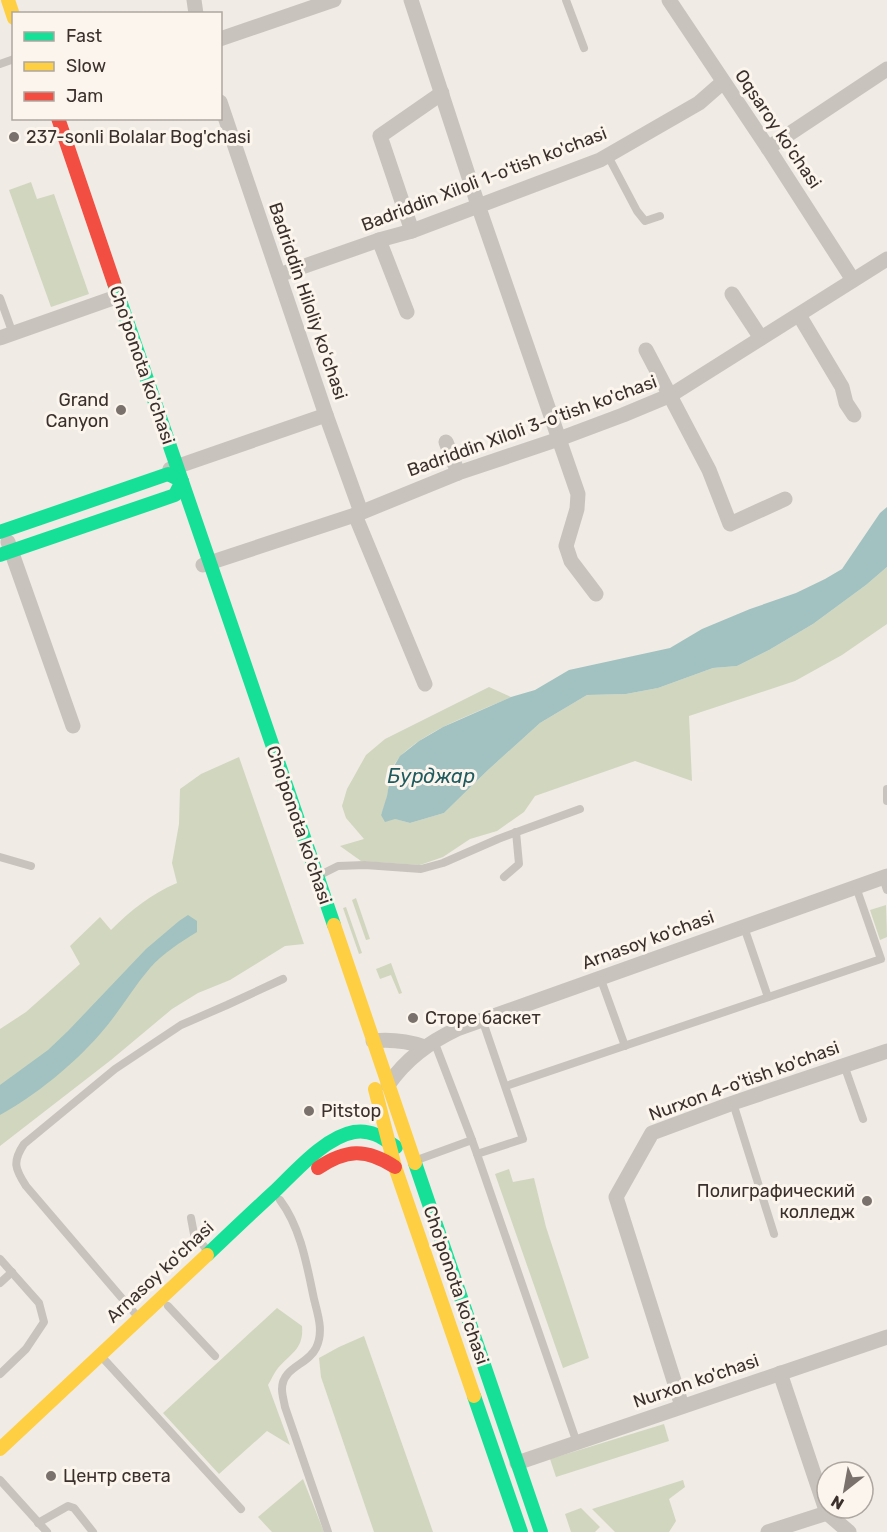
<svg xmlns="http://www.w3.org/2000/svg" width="887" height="1532" font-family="Rubik,sans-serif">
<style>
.green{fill:#d1d6bf}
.water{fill:#a1c2c1}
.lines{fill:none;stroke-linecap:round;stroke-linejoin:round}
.lane{stroke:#c9c3be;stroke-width:8}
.street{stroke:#c9c3be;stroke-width:15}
.fast{stroke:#16e098;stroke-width:14}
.slow{stroke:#ffcf43;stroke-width:14}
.jam{stroke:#f24e42;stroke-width:14}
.poi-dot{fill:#7a716c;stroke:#fbf5ee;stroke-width:2}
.labels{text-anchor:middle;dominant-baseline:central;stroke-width:6;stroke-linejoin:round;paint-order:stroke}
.street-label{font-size:18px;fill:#3b302b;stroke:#fbf5ee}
.poi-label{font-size:18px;fill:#3b302b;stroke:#fbf5ee;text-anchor:start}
.water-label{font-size:20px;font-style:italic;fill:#1f5a5e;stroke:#fbf5ee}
</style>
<rect width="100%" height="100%" fill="#f0ebe5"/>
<!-- green -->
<g class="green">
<polygon points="31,182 37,199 54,194 89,294 51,307 9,190"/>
<path d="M887,567V624L842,655L795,681L689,716L692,781L635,761L535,796L524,812L497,831L470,839L443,857L420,865L361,861L340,846L364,839L346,818L342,806L347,789L366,755L385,739L489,687L511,697C479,712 406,736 392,769C388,777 389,788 387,797C386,803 383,809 381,815L410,823L444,813L488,770L540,723L587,695L626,694L658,688L713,668L737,666L769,650L813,624L866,585Z"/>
<path d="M239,757L304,944L285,946L230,980L198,993L172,1009L111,1060L0,1146V1029L26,1012L80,964L70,946L100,917L111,930C131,910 151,894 177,883L172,863L179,824L180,789L201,774Z"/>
<polygon points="356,898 370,939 366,940 352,900"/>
<polygon points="886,905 887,937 880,940 870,910"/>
<polygon points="346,907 362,953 359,954 343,908"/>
<polygon points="391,963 402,993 399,994 391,975 380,979 376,969"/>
<polygon points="509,1169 513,1182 534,1178 546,1227 589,1358 563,1368 495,1174"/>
<path d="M277,1308L302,1326C304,1349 291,1353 278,1368C274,1373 271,1380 268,1385L290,1445L267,1431L219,1474L163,1413Z"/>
<polygon points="364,1336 425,1509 433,1532 374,1532 321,1377 319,1358 339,1347"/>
<polygon points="664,1424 669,1441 556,1477 550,1459"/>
<polygon points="303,1479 324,1532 272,1532 258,1517"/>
<polygon points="683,1480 685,1487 669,1499 676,1521 669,1532 615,1532 592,1509"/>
<polygon points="581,1508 600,1527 595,1532 571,1532 565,1514"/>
</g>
<!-- water -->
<g class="water">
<polygon points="887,507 887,567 866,585 813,624 769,650 737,666 713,668 658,688 626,694 587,695 540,723 488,770 444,813 410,823 395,819 385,822 381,815 387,796 391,771 400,756 419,741 443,727 511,697 535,690 569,670 670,648 702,629 750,609 796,593 825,579 842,569 880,513"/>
<path d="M188,915L197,921V932C181,942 163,953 150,968C132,989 118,1014 100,1034C74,1064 35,1096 0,1115V1085L48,1050L68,1031L146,949L179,921Z"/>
</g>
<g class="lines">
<!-- lane -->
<g class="lane">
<polyline points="566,0 584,48"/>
<polyline points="0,64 14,59"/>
<polyline points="608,156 637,211 645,221 660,216"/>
<polyline points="0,298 13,334"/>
<polyline points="887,789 887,801"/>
<polyline points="0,857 31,866"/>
<polyline points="318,876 338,866 365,865 421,869 443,863 498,839 580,809"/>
<polyline points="504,877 519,864 516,832"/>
<polyline points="883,878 887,890"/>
<polyline points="744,927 768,997"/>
<polyline points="600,977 625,1046"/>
<polyline points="482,1019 523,1139 477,1154 577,1443"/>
<polyline points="434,1041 472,1140"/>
<polyline points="844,1065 863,1119"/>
<polyline points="506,1086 881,959 856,887"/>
<polyline points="733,1103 774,1234"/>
<polyline points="417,1160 472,1140 477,1154"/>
<path d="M280,1200C301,1228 307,1266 314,1299C318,1315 324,1332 316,1348C308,1365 282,1367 282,1389C282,1395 284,1401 285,1407L328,1532"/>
<polyline points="191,1218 194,1234 207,1250"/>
<polyline points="0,1259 39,1303 44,1322 26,1349 0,1374"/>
<polyline points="0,1283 12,1272"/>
<polyline points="168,1306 215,1356"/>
<path d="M138,1317L26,1186C15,1169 12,1162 24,1144L115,1069L181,1025L227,1005L283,979"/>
<polyline points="101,1356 241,1509"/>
<polyline points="0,1480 47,1532"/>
<polyline points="38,1523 68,1506 74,1508 93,1532"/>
</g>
<!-- street -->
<g class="street">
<polyline points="194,0 196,14"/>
<polyline points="411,0 478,205 578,494 577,509 566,546 571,561 596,594"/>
<polyline points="669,0 768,148 853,280"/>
<polyline points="220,39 334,0"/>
<polyline points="220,102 326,415 361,512"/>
<polyline points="768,148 887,69"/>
<polyline points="412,231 380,136 442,93"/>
<polyline points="379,240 407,312"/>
<polyline points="279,275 379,240 412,231 600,160 699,103 723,82"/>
<polyline points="732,294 761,338"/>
<polyline points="799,315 842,387 846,403 854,415"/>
<polyline points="0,338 119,296"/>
<polyline points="646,350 709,470 730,524 785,499"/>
<polyline points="446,442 458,473"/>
<polyline points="170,469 326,415"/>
<polyline points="355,515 425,684"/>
<polyline points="8,542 73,726"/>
<polyline points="203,565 355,515 458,473 559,439 623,415 671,395 887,259"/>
<path d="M373,1041C392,1039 407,1041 425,1047"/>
<path d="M388,1085C406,1059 428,1043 457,1029L887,876"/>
<polyline points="780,1373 827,1513 849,1532"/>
<polyline points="682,1406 616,1197 652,1133 733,1103 887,1051"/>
<polyline points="517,1463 887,1337"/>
<polyline points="768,1532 827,1513"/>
</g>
<!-- fast -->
<g class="fast">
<polyline points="114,283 334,925"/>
<polyline points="0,532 168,474 182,481 175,495 0,555"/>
<polyline points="415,1163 541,1532"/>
<path d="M207,1255C229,1234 251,1213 274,1192C295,1172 325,1137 354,1132C371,1129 383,1138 396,1147"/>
<polyline points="474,1396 521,1532"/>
</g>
<!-- slow -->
<g class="slow">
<polyline points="8,0 14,18"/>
<polyline points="334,925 415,1163"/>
<polyline points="375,1089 395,1167 474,1396"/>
<polyline points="0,1449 207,1255"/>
</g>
<!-- jam -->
<g class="jam">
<polyline points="58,118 114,283"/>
<path d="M318,1168C346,1149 366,1148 395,1167"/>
</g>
</g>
<!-- markers -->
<g class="poi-dot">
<circle cx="14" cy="137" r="6"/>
<circle cx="121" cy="410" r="6"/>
<circle cx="413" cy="1018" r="6"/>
<circle cx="309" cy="1111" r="6"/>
<circle cx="867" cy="1201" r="6"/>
<circle cx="51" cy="1476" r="6"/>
</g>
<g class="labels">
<!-- street labels -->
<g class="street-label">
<text transform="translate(778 129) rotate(56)">Oqsaroy ko'chasi</text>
<text transform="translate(484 179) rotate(-21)">Badriddin Xiloli 1-o'tish ko'chasi</text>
<text transform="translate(308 301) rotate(71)">Badriddin Hiloliy koʻchasi</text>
<text transform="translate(142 365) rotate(71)">Cho'ponota ko'chasi</text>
<text transform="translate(532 426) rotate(-20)">Badriddin Xiloli 3-o'tish ko'chasi</text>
<text transform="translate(299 825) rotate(71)">Cho'ponota ko'chasi</text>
<text transform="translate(648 940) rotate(-20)">Arnasoy ko'chasi</text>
<text transform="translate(744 1081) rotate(-20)">Nurxon 4-o'tish ko'chasi</text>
<text transform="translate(160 1272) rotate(-43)">Arnasoy ko'chasi</text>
<text transform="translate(456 1285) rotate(71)">Cho'ponota ko'chasi</text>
<text transform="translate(696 1381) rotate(-19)">Nurxon ko'chasi</text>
</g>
<!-- poi labels -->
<g class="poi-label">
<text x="26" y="137">237-sonli Bolalar Bog'chasi</text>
<text x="109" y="400" text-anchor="end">Grand<tspan x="109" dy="21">Canyon</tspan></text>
<text x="425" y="1018">Сторе баскет</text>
<text x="321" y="1111">Pitstop</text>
<text x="855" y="1191" text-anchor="end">Полиграфический<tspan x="855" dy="21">колледж</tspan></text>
<text x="63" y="1476">Центр света</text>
</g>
<!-- water labels -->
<g class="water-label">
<text x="431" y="776">Бурджар</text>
</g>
</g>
<!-- legend -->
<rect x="12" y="12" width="210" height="108" fill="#fbf5ee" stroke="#aea6a0" stroke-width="1.5"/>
<rect x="24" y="32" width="30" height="9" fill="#16e098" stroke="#aea6a0" stroke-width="1.5"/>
<text x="66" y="42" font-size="18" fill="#3b302b">Fast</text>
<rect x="24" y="62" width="30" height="9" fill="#ffcf43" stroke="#aea6a0" stroke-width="1.5"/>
<text x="66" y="72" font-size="18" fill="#3b302b">Slow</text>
<rect x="24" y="92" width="30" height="9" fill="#f24e42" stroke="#aea6a0" stroke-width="1.5"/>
<text x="66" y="102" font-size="18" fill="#3b302b">Jam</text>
<!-- north arrow -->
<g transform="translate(845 1490) rotate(211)"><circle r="28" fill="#fbf5ee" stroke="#aea6a0" stroke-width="1.5"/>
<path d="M0-4.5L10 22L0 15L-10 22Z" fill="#7a716c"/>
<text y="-9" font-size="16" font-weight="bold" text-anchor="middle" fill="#3b302b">N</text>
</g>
</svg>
